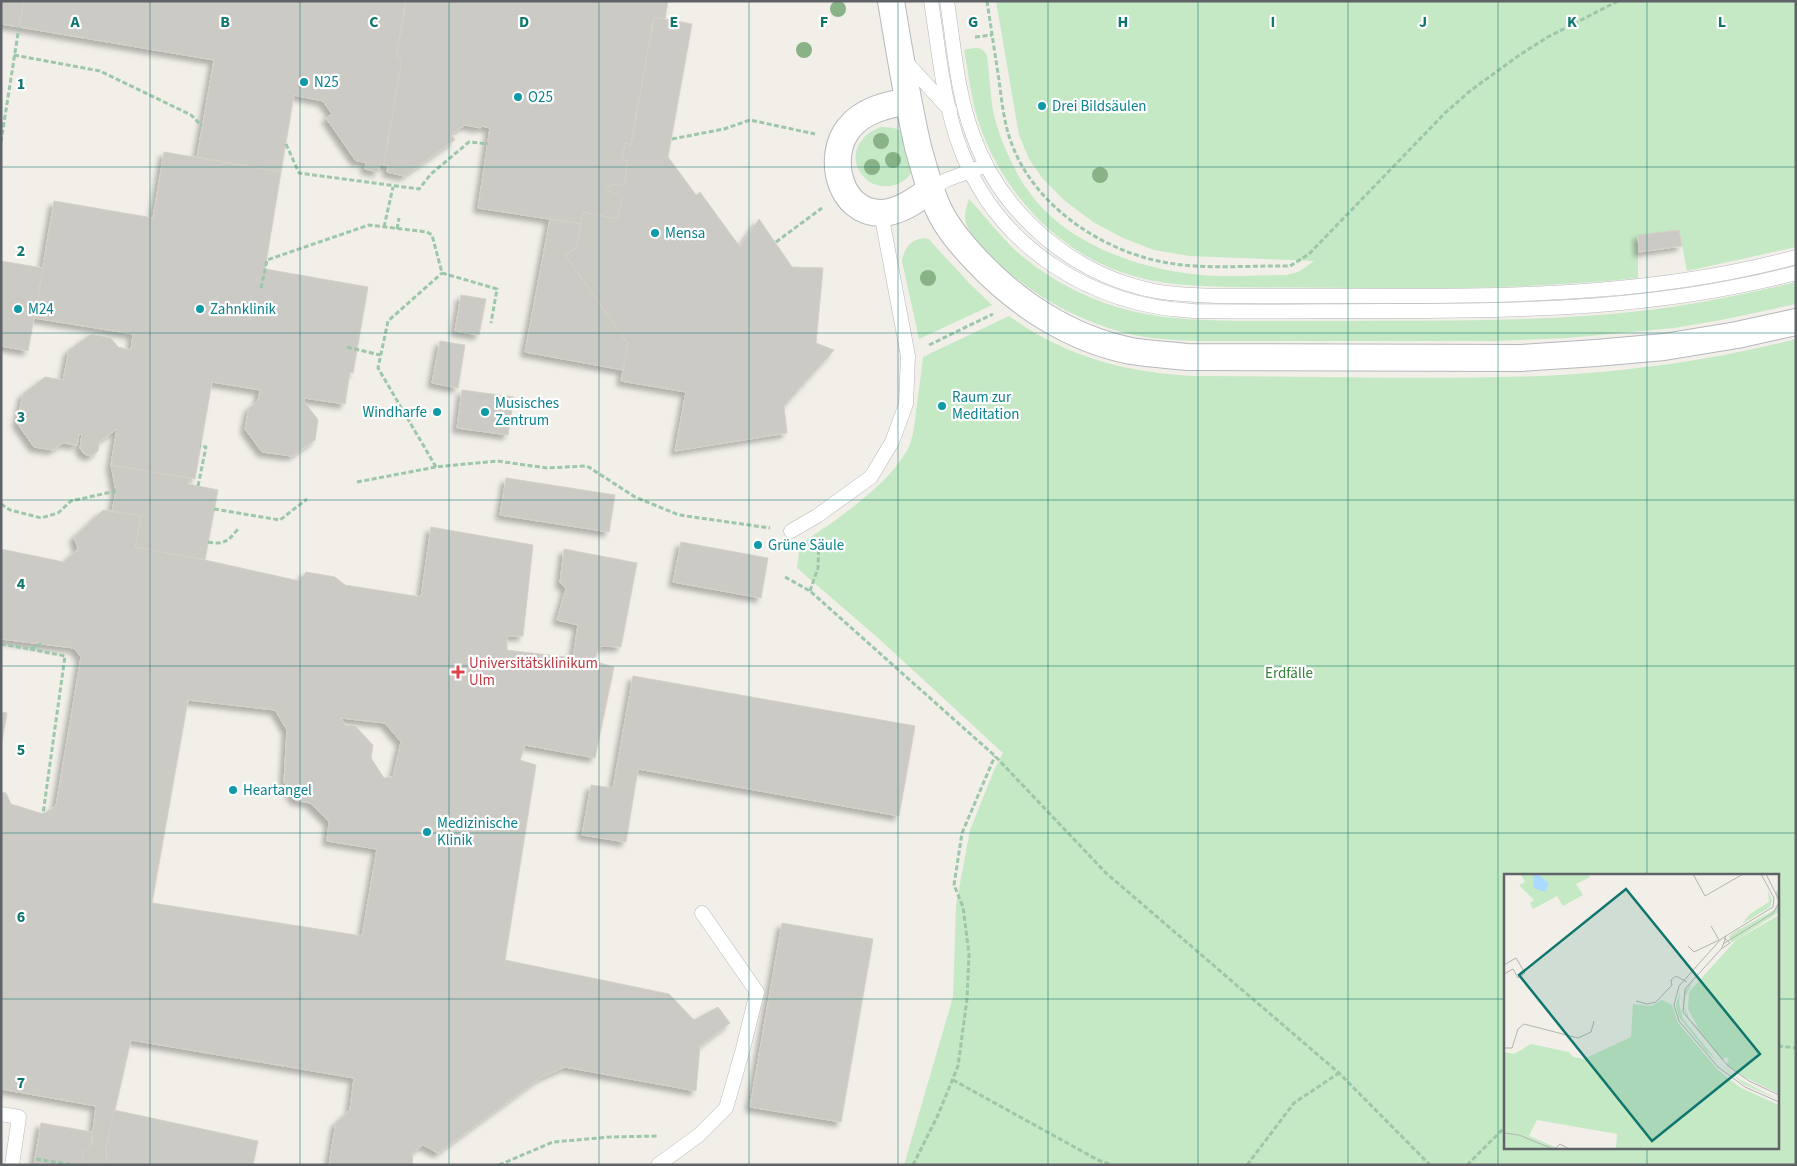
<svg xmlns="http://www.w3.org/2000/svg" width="1797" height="1166" font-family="'Source Sans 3',sans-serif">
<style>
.green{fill:#c5e8c5;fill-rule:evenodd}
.building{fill:#cccac5;stroke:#d6d1c6;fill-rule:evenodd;filter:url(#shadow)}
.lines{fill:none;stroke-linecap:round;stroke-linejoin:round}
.lane-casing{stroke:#b5b8bc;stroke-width:15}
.street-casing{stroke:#b5b8bc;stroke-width:28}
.path{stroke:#9cc7a9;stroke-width:3;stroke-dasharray:5 2.5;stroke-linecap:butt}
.lane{stroke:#fff;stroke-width:14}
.street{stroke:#fff;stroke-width:26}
.tree{fill:#89b387}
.grid{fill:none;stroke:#0f766e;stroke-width:1;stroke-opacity:0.55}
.culture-dot{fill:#0f9aa8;stroke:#fff;stroke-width:2}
.health-dot{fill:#e0444e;stroke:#fff;stroke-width:2}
.labels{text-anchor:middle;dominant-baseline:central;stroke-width:4.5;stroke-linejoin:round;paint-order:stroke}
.culture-label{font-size:15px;fill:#0d838f;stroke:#fff;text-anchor:start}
.health-label{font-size:15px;fill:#be3a42;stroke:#fff;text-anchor:start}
.park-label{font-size:15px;fill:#348238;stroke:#fff}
.inset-road{fill:none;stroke:#b3b3b1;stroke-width:1}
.view{fill:#0f766e;fill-opacity:0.15;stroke:#0f766e;stroke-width:2.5}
.inset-edge{fill:none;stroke:#5f6368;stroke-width:2.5}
.grid-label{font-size:16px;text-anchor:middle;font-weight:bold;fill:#0f766e;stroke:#fff;stroke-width:4.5;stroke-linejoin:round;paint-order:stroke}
</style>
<defs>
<filter id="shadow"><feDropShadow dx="-4.5" dy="4.5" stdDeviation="2.5" flood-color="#0004"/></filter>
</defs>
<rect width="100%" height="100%" fill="#f1efe8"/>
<!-- green -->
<g class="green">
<path d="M996,1H1796V247L1687,271L1679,230L1638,235V278C1502,292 1365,288 1229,287C1195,286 1160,285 1127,274C1053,251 995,184 975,110C970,90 968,70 964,50C974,48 982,45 987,56C989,72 990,89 992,105C995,123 1002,142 1010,159C1015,169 1020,180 1027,189C1062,241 1132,267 1192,274C1223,278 1256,275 1287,275L1300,271L1314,261L1190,256L1154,250L1123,238L1093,222L1064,200L1043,179L1029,159L1019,135Z"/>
<path d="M881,127C897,127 906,130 910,146C912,151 915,159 914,165C910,187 879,193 865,178C846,158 858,135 881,127Z"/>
<path d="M969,199C985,216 999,235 1016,251C1040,272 1071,291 1102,302C1148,319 1191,320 1239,321C1270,321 1301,321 1331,321C1444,320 1559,323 1672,307C1713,301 1755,292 1796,282V304L1721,320L1674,328L1567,338L1493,341H1198C1172,340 1147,339 1122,332C1070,318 1022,289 984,249C976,240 966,230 965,217C965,211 967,205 969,199Z"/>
<path d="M923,238L929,239L932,243L970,284L992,305L919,339L902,261C904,249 910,240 923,238Z"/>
<path d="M1009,316C1064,356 1126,373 1194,376C1309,376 1426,380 1542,376C1627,372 1713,360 1796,339V1165H904L953,997L956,905L970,830L995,768L1003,753L877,637L797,568L800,544C833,523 895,481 910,444C914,433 915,421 916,410C919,392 921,374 923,357ZM1506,875H1778V1147H1506Z"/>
</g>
<!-- building -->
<g class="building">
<polygon points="1,1 24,1 19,27 1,24"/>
<polygon points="24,1 406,1 396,58 402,59 384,165 380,164 378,172 365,169 366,162 356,161 326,118 332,114 323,101 294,95 281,172 197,157 214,60 19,27"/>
<polygon points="406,1 668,1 665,19 654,17 631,145 625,143 622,160 628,161 624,186 612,184 606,189 622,197 618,219 583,212 581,224 478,208 490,128 482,126 481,128 465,125 451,134 455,140 404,176 387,172 388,166 384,165 402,59 396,58"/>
<polygon points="654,17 692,24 668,157 696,195 700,192 740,247 759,219 792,267 823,268 816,343 834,350 784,406 787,433 675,451 686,392 621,381 628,344 565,255 577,247 583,212 618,219 622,197 606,189 612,184 624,186 628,161 622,160 625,143 631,145"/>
<polygon points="164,152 281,172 265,269 368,287 353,373 350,372 345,404 304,398 304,401 318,420 315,440 292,456 262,452 245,429 249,408 258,401 260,390 212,382 195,479 111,465 117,429 99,442 98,451 91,456 84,454 80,448 82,434 79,434 77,445 63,443 53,450 34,447 17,423 23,394 45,377 63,380 69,350 91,334 111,338 118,347 131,350 133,334 34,318 54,201 153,218"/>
<polygon points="550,219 581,224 577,247 565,255 628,344 623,370 525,352"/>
<polygon points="1679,230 1682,246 1639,252 1638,235"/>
<polygon points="1,261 43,268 28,351 1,346"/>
<polygon points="461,295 486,299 479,335 455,331"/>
<polygon points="440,341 465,345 458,388 432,383"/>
<polygon points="462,390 514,397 508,435 457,428"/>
<polygon points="111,465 189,478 188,484 218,490 205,560 135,547 141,516 112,511 116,491"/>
<polygon points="506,478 615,495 609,532 500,515"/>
<path d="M103,510L141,516L135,547L205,560L299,581L306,572L335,577L345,585L421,597L431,527L533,545L523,636H507V650L573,658L578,625L557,620L566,588L560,583L564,549L637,563L621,647L601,646L593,661L614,667L595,758L525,745L520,760L536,765L505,960L669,994L694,1020L718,1007L730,1023L700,1046L696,1091L565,1067L540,1078L438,1153L423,1145L412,1153L413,1165H329L336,1123L350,1110L354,1078L131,1040L106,1149L107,1165H80L83,1151L91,1147L96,1106L1,1089V792L6,793L11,804L43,814L56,806L81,657L74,648L1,639V549L64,562L78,549L74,537ZM188,700L275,710L287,730L284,782L295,800L310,803L329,822L327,841L377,849L362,936L152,903ZM341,718L385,723L401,742L393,777L384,778L371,758L373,745L355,726L345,725Z"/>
<polygon points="681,542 768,558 761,598 673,582"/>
<polygon points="633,676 915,726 899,816 638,769 626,842 582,835 591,785 613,788"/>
<polygon points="1,712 7,713 1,746"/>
<polygon points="782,923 873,939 841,1122 750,1107"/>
<polygon points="114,1110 258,1141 253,1165 107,1165 106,1149"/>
<polygon points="41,1123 92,1132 91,1147 83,1151 82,1165 34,1165"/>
</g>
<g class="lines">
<defs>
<g id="lane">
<path d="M931,1C939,51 943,103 961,150C998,248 1092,306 1194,311C1258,312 1322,311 1387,311C1528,311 1658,309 1796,273"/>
<path d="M947,1C954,46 957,93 973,135C1001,214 1073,275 1155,291C1176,295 1198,295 1219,296C1280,296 1340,296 1401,296C1534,296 1667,292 1796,257"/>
<polyline points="905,61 950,110"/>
<polyline points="930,190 946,180 979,168"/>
<polyline points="791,531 817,516 871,477 892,442 906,404 908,356 881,213"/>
<polyline points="1,1114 19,1117 12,1165"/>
<polyline points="658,1165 699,1135 726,1108 743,1049 757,992 702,913"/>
</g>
<g id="street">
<path d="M891,1C899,50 907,99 918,147C924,168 929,189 938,208C947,228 962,245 976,260C1017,304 1071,339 1131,351C1150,354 1168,355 1187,357L1521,358L1596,353L1664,347L1737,335L1796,322"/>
<path d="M908,101C887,105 863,110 849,128C826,156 839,214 882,213C900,212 916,200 930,190"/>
</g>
</defs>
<!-- lane casing -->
<use href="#lane" class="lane-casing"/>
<!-- street casing -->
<use href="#street" class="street-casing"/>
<!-- path -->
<g class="path">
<path d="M987,1C991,28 995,54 999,80C1001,96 1003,113 1007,129C1025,200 1098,251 1168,263C1204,269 1242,266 1278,266H1290L1309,254L1445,113L1470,91L1518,56L1548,37L1618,1"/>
<polyline points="975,37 992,35"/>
<polyline points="14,55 100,71 191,115 202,126"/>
<polyline points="672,139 724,129 750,120 815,134"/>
<polyline points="1,142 19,27"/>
<polyline points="286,144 299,173 419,189 431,174 469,142 488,144"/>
<polyline points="384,227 393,187"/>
<polyline points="397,229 399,218"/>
<polyline points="776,242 822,208"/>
<polyline points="261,288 267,260 369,225 427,232 432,235 442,273 497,289 491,323"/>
<polyline points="929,345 993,314"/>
<polyline points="347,347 380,355"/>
<polyline points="436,467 378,368 388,321 442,273"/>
<polyline points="357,482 436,467 497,461 547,468 587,466 635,497 679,515 770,528"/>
<polyline points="198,486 206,447 200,446"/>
<polyline points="1,504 10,510 41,518 58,513 71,501 116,491"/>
<polyline points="214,509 280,520 307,499"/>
<path d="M208,542C225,545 228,541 238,529"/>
<polyline points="785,577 810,591 995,756 1106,873 1339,1073 1430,1165"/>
<polyline points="810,591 818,568 819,540"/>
<polyline points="1,644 30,649 41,644"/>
<polyline points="30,649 65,656 43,814"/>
<polyline points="1778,1046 1796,1048"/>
<polyline points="953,1080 1098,1160 1112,1165"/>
<polyline points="36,1159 73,1165"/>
<polyline points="499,1165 553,1142 610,1137 658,1136"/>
<polyline points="913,1165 938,1115 958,1066 967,999 969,954 963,907 954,885 962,833 995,756"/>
<polyline points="1247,1165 1294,1103 1339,1073"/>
<polyline points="1467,1165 1506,1126"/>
</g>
<!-- lane -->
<use href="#lane" class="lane"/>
<!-- street -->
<use href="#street" class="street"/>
</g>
<!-- trees -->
<g class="tree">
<circle cx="838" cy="9" r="8"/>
<circle cx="804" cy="50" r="8"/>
<circle cx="881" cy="141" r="8"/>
<circle cx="893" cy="160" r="8"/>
<circle cx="872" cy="167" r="8"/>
<circle cx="1100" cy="175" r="8"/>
<circle cx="928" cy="278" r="8"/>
</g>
<!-- grid -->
<path class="grid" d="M150,1V1165M300,1V1165M449,1V1165M599,1V1165M749,1V1165M898,1V1165M1048,1V1165M1198,1V1165M1348,1V1165M1498,1V1165M1647,1V875M1,167H1796M1,333H1796M1,500H1796M1,666H1796M1,833H1796M1,999H1506M1778,999H1796M1647,1147V1165"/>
<!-- markers -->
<g class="culture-dot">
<circle cx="304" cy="82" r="5"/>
<circle cx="518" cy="97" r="5"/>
<circle cx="1042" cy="106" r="5"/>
<circle cx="655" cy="233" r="5"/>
<circle cx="18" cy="309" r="5"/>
<circle cx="200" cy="309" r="5"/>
<circle cx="942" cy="406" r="5"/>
<circle cx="437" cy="412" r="5"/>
<circle cx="485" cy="412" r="5"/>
<circle cx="758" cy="545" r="5"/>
<circle cx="233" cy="790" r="5"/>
<circle cx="427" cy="832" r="5"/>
</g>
<path class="health-dot" d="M455.5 664.5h5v5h5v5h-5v5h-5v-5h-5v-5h5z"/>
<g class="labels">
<!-- culture labels -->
<g class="culture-label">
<text x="314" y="82">N25</text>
<text x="528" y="97">O25</text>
<text x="1052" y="106">Drei Bildsäulen</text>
<text x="665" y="233">Mensa</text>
<text x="28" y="309">M24</text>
<text x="210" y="309">Zahnklinik</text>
<text x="952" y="397">Raum zur<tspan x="952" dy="17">Meditation</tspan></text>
<text x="495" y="403">Musisches<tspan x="495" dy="17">Zentrum</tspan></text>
<text x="427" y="412" text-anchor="end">Windharfe</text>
<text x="768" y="545">Grüne Säule</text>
<text x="243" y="790">Heartangel</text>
<text x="437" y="823">Medizinische<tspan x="437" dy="17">Klinik</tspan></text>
</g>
<!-- health labels -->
<g class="health-label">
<text x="469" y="663">Universitätsklinikum<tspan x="469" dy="17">Ulm</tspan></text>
</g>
<!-- park labels -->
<g class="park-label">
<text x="1289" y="673">Erdfälle</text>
</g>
</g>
<!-- overview -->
<g transform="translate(1504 874)">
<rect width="275" height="275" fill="#f1efe8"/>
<path d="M17,0H84L86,3L72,10L79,21L59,32L53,22L29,35L26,29L30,26L15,11L21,8ZM264,16L268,26L266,33L238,50L246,40L265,28ZM274,16L275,38L227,69L225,63L229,59L270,36L274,29L271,18ZM275,41V220L238,202L222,190L225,186L222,183L218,186L182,142L179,128L181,117L189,107L181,123L180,132L185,145L195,155L184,135L185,118L232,66ZM176,118L175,130L179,145L213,187L235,205L275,226L239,210L202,177L175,143L172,131ZM158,126L168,131L174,149L214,196L237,214L275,231V275H112L113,260L33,246L25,262L56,275H0V178L10,180L27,170L65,178L69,183L80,185L127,163L129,130L147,132Z" fill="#c5e8c5"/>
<path d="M29,0H34L45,10L41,18L30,14Z" fill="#aadaff"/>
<path class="inset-road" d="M189,0L201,22L239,0M257,0L270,24L269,33L217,65L175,112L170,131L175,147L214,193L241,213L275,228M262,0L275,26M207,52L215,66M222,62L218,74L181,115L179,138L224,192L245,207L275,221M219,70L269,39L275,29M184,72L190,78L215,66M217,75L226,69L220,64M0,91L12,84L21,99L14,104L9,95L0,100M168,111L167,106L172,102L183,108M132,127L143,130L152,128L168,111M0,174H8L14,155L20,150L74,164L87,158L90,147M0,259L15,261L49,275M51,275L56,270L65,275"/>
<path class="view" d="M122,15L256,180L148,267L15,101Z"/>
<rect width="275" height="275" class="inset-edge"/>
</g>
<g class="grid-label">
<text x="75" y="27">A</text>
<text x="225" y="27">B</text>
<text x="374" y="27">C</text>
<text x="524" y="27">D</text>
<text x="674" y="27">E</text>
<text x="824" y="27">F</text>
<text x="973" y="27">G</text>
<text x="1123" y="27">H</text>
<text x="1273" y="27">I</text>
<text x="1423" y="27">J</text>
<text x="1572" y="27">K</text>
<text x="1722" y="27">L</text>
<text x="21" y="89">1</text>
<text x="21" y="256">2</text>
<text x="21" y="422">3</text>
<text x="21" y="589">4</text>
<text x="21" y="755">5</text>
<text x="21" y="922">6</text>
<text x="21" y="1088">7</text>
</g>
<!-- border -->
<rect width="1797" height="1166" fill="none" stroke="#5f6368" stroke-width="5"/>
</svg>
